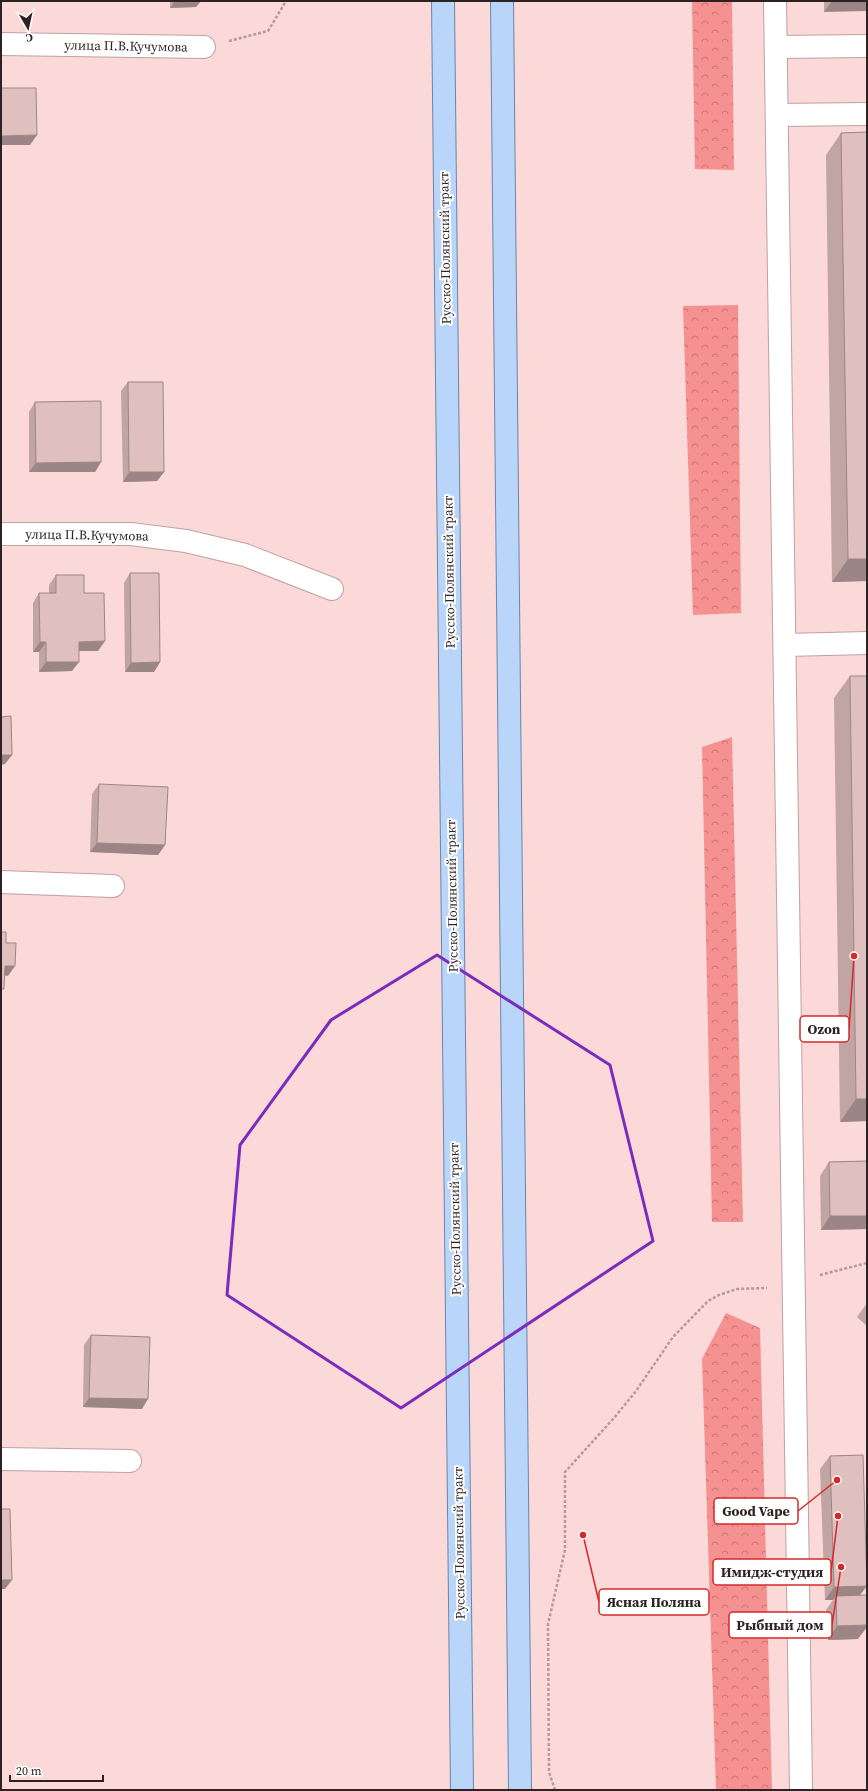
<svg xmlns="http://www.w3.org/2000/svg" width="868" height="1791" font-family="'Source Serif 4',serif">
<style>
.forest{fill:url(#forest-crowns)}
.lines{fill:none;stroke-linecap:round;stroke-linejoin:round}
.minor-casing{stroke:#c0a1a0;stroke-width:24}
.major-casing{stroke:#6985ab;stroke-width:24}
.path{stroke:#b49b9a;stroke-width:2.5;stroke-dasharray:3 2;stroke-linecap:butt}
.minor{stroke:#fff;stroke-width:22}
.major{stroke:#b9d6fa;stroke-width:22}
.wall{fill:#c0a5a3}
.shaded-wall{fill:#9c8685}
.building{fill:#dfc0be;stroke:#9c8685}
.marked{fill:none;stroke:#7b2cbf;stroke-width:3;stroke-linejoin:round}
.labels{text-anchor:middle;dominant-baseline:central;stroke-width:4;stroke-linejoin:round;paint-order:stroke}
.street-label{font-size:13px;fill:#2d2221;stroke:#fff}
.leader{fill:none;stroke:#d62828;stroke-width:1.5}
.callout-dot{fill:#d62828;stroke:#fff;stroke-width:1.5}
.callout{fill:#fff;stroke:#d62828;stroke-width:1.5}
.callout-label{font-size:14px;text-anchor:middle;font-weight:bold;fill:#2d2221}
</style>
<defs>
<pattern id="forest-crowns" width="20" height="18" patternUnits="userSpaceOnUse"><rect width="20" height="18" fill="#f59190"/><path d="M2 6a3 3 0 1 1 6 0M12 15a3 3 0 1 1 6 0" fill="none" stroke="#c77675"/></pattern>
</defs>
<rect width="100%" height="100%" fill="#fad9d8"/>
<!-- forest -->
<g class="forest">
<polygon points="692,1 732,1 734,170 695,169"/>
<polygon points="738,305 741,613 693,615 683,306"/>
<polygon points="732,737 743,1222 712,1222 702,747"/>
<polygon points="726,1313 760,1328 772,1790 716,1790 702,1359"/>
</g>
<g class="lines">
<defs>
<g id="minor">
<polyline points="775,1 801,1790"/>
<polyline points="1,44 204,47"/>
<polyline points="776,47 867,46"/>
<polyline points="777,115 867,114"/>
<polyline points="1,534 131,534 186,541 245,555 332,589"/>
<polyline points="785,645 867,643"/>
<polyline points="1,882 113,886"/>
<polyline points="1,1459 130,1461"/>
</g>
<g id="major">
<polyline points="443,1 462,1790"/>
<polyline points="502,1 520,1790"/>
</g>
</defs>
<!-- minor casing -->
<use href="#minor" class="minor-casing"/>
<!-- major casing -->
<use href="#major" class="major-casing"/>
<!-- path -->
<g class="path">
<polyline points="229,41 268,31 286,1"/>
<polyline points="820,1275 867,1263"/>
<polyline points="555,1790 549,1772 548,1624 565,1550 565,1472 614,1418 636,1391 673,1337 708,1301 719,1295 737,1289 767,1288"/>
</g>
<!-- minor -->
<use href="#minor" class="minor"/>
<!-- major -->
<use href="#major" class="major"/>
</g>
<!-- wall -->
<g class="wall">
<polygon points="170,1 201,1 196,7 170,8"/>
<polygon points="824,1 867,1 824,12"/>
<polygon points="867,132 867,581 832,582 826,155 841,133"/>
<polygon points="128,382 164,472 157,481 123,482 121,391"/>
<polygon points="35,402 101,462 95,472 29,472 29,412"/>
<polygon points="130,573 160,662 154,672 125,672 124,583"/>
<polygon points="56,575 84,593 98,651 79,651 72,671 39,672 39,652 33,652 33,603 39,593 49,593 49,585"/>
<polygon points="850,676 867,1121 840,1122 834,698"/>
<polygon points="99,784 165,845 158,855 90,852 92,794"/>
<polygon points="867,1161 867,1229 821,1230 820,1176 829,1162"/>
<polygon points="867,1303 867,1326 857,1317"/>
<polygon points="91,1335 142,1409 83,1407 84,1345"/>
<polygon points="830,1456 860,1595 858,1639 828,1640 826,1610 833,1600 825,1600 820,1469"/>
</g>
<!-- shaded-wall -->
<g class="shaded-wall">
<polygon points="175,1 201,1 196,7 170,8"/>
<polygon points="832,1 867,1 867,11 824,12"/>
<polygon points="37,135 30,145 1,145 1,136"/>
<polygon points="101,462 95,472 29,472 36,463"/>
<polygon points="129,472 164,472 157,481 123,482"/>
<polygon points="848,559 867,559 867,581 832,582"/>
<polygon points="105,641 98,651 72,651 79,642"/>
<polygon points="40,642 46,642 39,652 33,652"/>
<polygon points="46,662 79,662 72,671 39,672"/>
<polygon points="160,662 154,672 125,672 131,663"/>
<polygon points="1,755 12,755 5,764 1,765"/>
<polygon points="97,843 165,845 158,855 90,852"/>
<polygon points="5,966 15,966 8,976 1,975"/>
<polygon points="856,1099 867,1099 867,1121 840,1122"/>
<polygon points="830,1216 867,1216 867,1229 821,1230"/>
<polygon points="89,1398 148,1399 142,1409 83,1407"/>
<polygon points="1,1580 12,1580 5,1589 1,1589"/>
<polygon points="867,1586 857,1599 836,1596 833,1600 825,1600 834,1587"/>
<polygon points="867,1625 867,1627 858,1639 828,1640 837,1626"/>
</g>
<!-- building -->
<g class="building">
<polygon points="1,88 36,88 37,135 1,136"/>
<polygon points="867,132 867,559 848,559 841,133"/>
<polygon points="128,382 163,382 164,472 129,472"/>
<polygon points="101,401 101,462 36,463 35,402"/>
<polygon points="130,573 159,573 160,662 131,663"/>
<polygon points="56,575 84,575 84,593 104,593 105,641 79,642 79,662 46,662 46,642 40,642 39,593 56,593"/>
<polygon points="850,676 867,676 867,1099 856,1099"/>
<polygon points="11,716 12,755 1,755 1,717"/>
<polygon points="99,784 168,787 165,845 97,843"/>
<polygon points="1,932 6,932 6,943 16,943 15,966 5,966 4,989 1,989"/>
<polygon points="867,1161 867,1216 830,1216 829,1162"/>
<polygon points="91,1335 150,1337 148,1399 89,1398"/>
<polygon points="863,1455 867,1586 834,1587 830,1456"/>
<polygon points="1,1509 10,1509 12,1580 1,1580"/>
<polygon points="867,1595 867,1625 837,1626 836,1596"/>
</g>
<!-- marked area -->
<path class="marked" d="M437,955L610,1065L653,1241L401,1408L227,1295L240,1145L331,1020Z"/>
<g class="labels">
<!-- street labels -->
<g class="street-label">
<text transform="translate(126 46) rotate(1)">улица П.В.Кучумова</text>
<text transform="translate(445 248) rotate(-91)">Русско-Полянский тракт</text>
<text transform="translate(87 535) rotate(1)">улица П.В.Кучумова</text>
<text transform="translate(449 572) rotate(-91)">Русско-Полянский тракт</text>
<text transform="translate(452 896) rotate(-91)">Русско-Полянский тракт</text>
<text transform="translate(455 1219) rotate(-91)">Русско-Полянский тракт</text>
<text transform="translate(459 1543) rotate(-91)">Русско-Полянский тракт</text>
</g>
</g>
<!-- callouts -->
<path class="leader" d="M854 956L849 1029M837 1480L798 1511M838 1516L831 1572M583 1535L599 1602M841 1567L832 1625"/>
<g class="callout-dot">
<circle cx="854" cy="956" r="4"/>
<circle cx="837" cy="1480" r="4"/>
<circle cx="838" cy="1516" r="4"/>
<circle cx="583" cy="1535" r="4"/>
<circle cx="841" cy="1567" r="4"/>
</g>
<g class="callout">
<rect x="800" y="1016" width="49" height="26" rx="4"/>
<rect x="714" y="1498" width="84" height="26" rx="4"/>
<rect x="713" y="1559" width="118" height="26" rx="4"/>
<rect x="599" y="1589" width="110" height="26" rx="4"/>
<rect x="729" y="1612" width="103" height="26" rx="4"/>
</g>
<g class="callout-label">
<text x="824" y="1034">Ozon</text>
<text x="756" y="1516">Good Vape</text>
<text x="772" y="1577">Имидж-студия</text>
<text x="654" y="1607">Ясная Поляна</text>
<text x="780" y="1630">Рыбный дом</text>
</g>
<!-- border -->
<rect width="868" height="1791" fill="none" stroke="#2d2221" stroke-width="4"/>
<!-- north arrow -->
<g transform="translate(28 28) rotate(171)" stroke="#ffffff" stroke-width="3" paint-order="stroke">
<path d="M0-3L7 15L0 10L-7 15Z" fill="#2d2221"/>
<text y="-6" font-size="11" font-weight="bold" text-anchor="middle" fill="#2d2221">С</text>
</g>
<!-- scale -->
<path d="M10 1775v6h93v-6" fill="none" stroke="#2d2221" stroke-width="2"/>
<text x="16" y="1775" font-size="12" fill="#2d2221" stroke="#ffffff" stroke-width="3" paint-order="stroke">20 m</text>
</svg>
